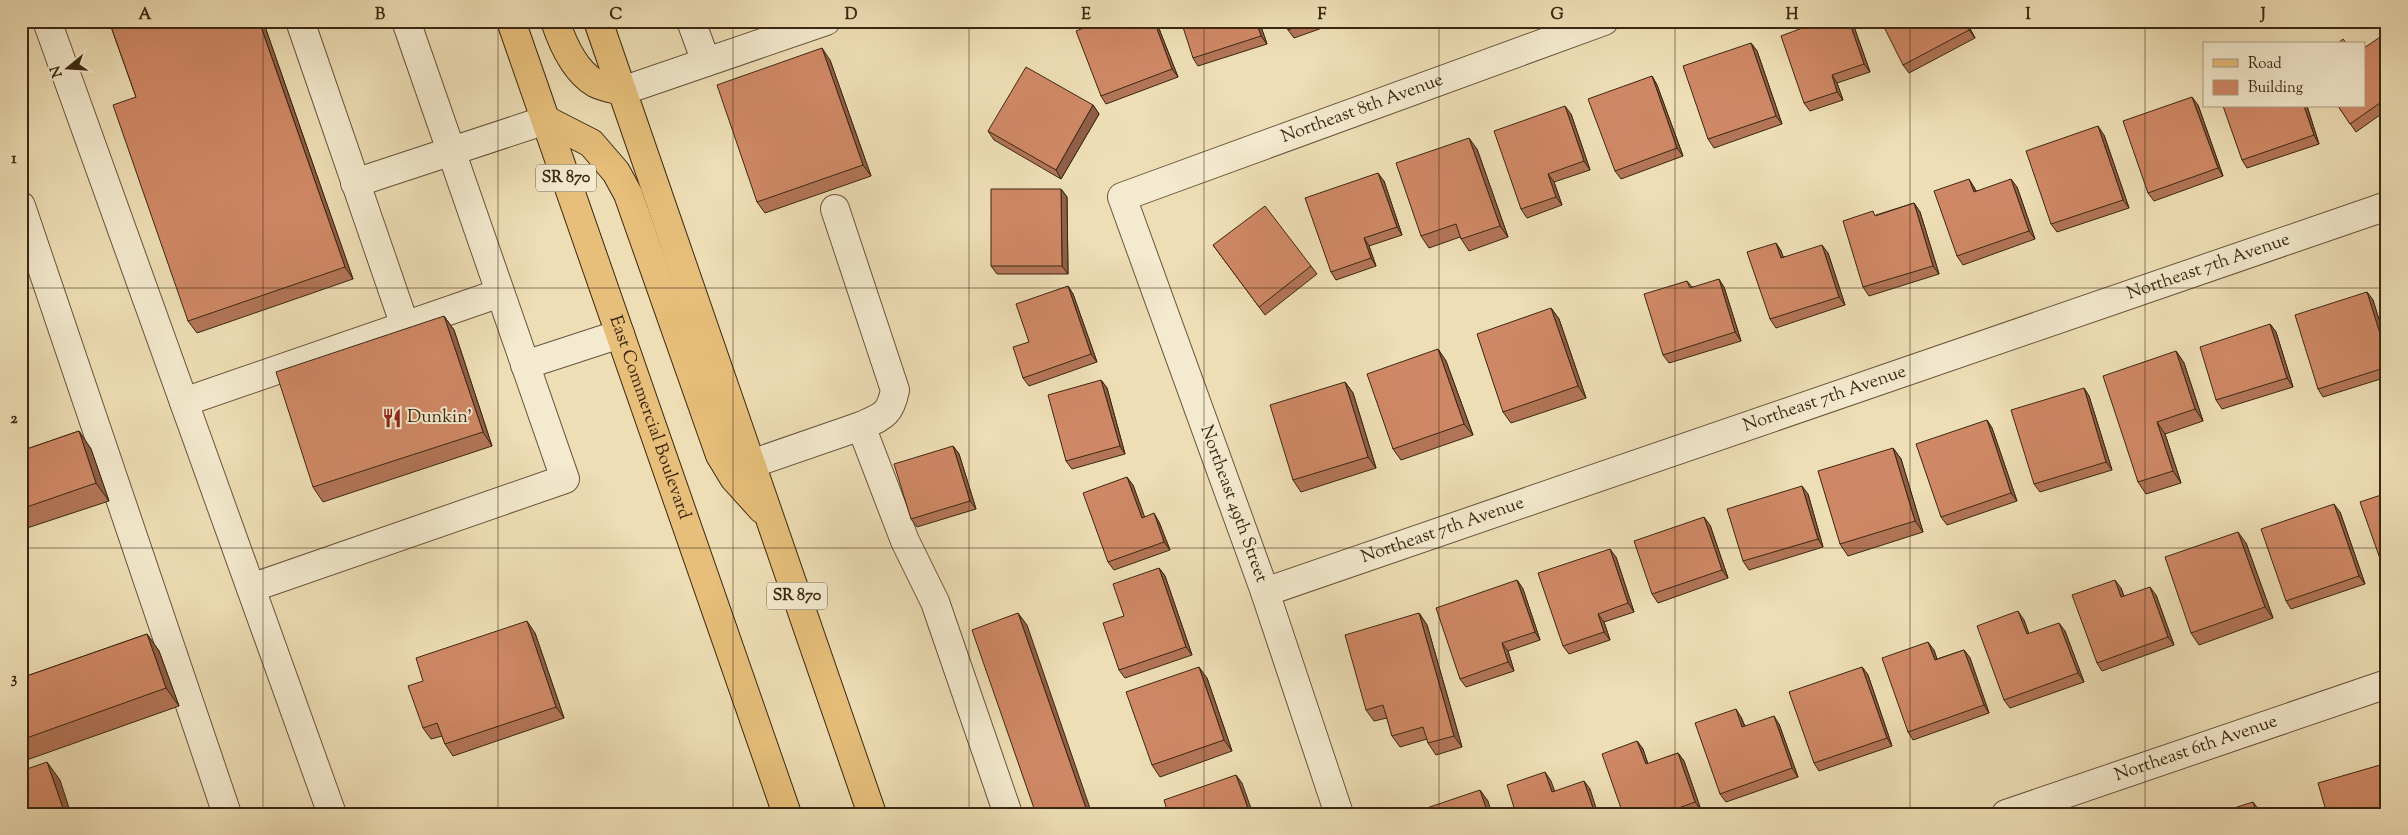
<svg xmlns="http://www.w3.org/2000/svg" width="2408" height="835" font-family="'Sorts Mill Goudy',serif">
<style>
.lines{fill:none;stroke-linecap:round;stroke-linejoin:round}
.minor-casing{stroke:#68553b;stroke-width:30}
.major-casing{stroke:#3b2712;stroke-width:30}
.minor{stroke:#f4eacf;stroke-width:28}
.major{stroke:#e7bf7a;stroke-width:28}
.wall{fill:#b27557;stroke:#3b2712}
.shaded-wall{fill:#915f47;stroke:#3b2712}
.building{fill:#cf8865;stroke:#3b2712}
.grid{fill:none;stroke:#3b2712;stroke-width:1;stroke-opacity:0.55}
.labels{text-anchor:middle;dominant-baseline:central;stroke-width:4;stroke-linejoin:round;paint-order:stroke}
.shield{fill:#f4eacf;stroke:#72624b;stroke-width:1}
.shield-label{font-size:16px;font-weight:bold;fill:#3b2712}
.street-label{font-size:18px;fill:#3b2712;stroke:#f4eacf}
.poi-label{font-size:18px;fill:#3b2712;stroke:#f4eacf;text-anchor:start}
.neatline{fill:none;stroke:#3b2712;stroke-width:2}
.grid-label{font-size:16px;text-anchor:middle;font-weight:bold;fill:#3b2712}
</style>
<rect width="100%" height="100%" fill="#eedeb5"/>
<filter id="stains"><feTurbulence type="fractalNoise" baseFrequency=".004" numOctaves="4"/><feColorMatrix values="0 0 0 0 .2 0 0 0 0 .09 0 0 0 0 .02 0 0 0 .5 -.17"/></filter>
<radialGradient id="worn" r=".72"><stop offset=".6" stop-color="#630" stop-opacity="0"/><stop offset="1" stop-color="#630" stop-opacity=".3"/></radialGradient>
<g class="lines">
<defs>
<g id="minor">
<polyline points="47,21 332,814"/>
<polyline points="300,21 405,326"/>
<polyline points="691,21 706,62"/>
<polyline points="622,91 826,21"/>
<polyline points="355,183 546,120"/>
<polyline points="21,206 227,814"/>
<path d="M835,209L895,390C890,415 883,416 861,426"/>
<polyline points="525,365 620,334"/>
<polyline points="184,402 500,293"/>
<polyline points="751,464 861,426 905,541 935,602 1008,814"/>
<polyline points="251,588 565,479 406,21"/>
<path id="s1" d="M1265,592L2387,206"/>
<path id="s2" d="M1339,814L1265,592L1122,197L1604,21"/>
<path id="s3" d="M2006,814L2387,684"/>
</g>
<g id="major">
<path id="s4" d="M511,21L787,814"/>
<path d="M555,21C562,42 575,71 595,83C603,87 614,89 622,91"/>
<polyline points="598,21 872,814"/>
<polyline points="546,120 591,143 616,172 628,194 720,455 734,478 762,509"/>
</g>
</defs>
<!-- minor casing -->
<use href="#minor" class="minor-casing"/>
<!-- major casing -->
<use href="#major" class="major-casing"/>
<!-- minor -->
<use href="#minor" class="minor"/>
<!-- major -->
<use href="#major" class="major"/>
</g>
<!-- wall -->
<g class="wall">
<polygon points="109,21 263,21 353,279 197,333 188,321 136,97"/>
<polygon points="1101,21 1156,21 1178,77 1106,104 1101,96"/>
<polygon points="1259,21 1267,44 1198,66 1193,58"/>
<polygon points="1285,21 1342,21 1294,38 1288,30"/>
<polygon points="1852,21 1870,72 1837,83 1843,100 1810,111 1804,103"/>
<polygon points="1966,21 1975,38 1909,73 1903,65"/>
<polygon points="2387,40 2387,110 2356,132 2338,106"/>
<polygon points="1751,43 1757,51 1782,124 1714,148 1708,139"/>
<polygon points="830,60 871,176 765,213 757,202"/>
<polygon points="1652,76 1657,85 1683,156 1621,179 1615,171"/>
<polygon points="1093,105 1099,114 1061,179 994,140 988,131"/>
<polygon points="2198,105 2223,176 2154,201 2148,193"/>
<polygon points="2307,106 2319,144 2247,168 2242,160"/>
<polygon points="1571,114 1590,170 1554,182 1562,205 1527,218 1521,209"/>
<polygon points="2104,135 2129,208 2057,232 2051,224"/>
<polygon points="1477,149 1508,237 1469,251 1460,237 1429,248 1421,236"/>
<polygon points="1384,181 1402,235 1369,246 1376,266 1336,280 1331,272"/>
<polygon points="1974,187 1976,191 2017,187 2035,239 1963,265 1957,256"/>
<polygon points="1061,189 1067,197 1068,274 997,274 991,266"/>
<polygon points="1914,203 1920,212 1939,274 1869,296 1863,287 1876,215"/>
<polygon points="1776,243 1781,251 1783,257 1828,253 1845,305 1776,328 1770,319"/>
<polygon points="1213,245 1311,266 1317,274 1265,315"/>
<polygon points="1687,281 1692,287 1724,287 1741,341 1669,363 1663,355"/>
<polygon points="1068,286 1073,294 1097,362 1029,386 1023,378 1029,342"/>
<polygon points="2367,292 2373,300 2387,346 2387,377 2323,397 2318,389"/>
<polygon points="1551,308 1559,319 1586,398 1511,423 1503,412"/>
<polygon points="444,316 454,330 492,446 323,502 313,487"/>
<polygon points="2270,324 2276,332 2293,387 2222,409 2216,400"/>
<polygon points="1438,349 1446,361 1473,435 1401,460 1393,449"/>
<polygon points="2176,351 2184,363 2203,421 2165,434 2181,483 2146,494 2138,482"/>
<polygon points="1101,380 1107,388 1125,454 1072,469 1066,461"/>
<polygon points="1345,382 1353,393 1376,468 1301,492 1293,480"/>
<polygon points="2084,388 2089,396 2112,470 2040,492 2034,484"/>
<polygon points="1987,420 1992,428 2017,501 1947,525 1941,517"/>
<polygon points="79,431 91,449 109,501 21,530 21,451"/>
<polygon points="953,446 959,454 976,509 917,527 911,519"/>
<polygon points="1893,448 1901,459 1923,532 1848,556 1840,544"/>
<polygon points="1133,485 1144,517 1159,522 1170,550 1114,570 1108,562"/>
<polygon points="1808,494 1823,547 1749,570 1743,561"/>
<polygon points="2340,512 2365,584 2291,609 2286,601"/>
<polygon points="1710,525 1728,578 1658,603 1652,594"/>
<polygon points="2246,543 2273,618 2199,645 2191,633"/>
<polygon points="1616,557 1634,612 1604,622 1610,640 1569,654 1563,646"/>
<polygon points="1159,568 1165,576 1192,655 1125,678 1119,670 1124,616"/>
<polygon points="1517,580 1523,589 1540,640 1508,651 1514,671 1466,687 1460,679"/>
<polygon points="2121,588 2124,596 2156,595 2174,645 2102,671 2097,663"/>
<polygon points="1419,613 1427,625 1462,747 1436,755 1428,743 1427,739 1400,747 1392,736 1387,718 1374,721 1366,710"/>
<polygon points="2024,620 2029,634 2065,631 2084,682 2010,708 2004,700"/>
<polygon points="535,633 564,718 453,756 445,744 442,736 431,739 423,728 423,681"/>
<polygon points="147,634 159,651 179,706 21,762 21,678"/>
<polygon points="21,645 26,658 21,660"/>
<polygon points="1934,650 1937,659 1964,650 1970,658 1989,713 1913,740 1908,732"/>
<polygon points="1862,667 1868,675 1892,746 1819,771 1814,763"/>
<polygon points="1207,678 1232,751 1160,777 1152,765"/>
<polygon points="1741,717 1745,726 1779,724 1798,777 1726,802 1720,794"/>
<polygon points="1637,741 1643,749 1648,764 1678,753 1684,761 1701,810 1690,814 1623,814"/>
</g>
<!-- shaded-wall -->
<g class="shaded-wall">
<polygon points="259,21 263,21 353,279 345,267"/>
<polygon points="1154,21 1156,21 1178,77 1172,69"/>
<polygon points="1256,21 1259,21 1267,44 1261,36"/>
<polygon points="1849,21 1852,21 1870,72 1864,64"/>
<polygon points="1965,21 1966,21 1975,38 1969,30"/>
<polygon points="1751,43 1757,51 1782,124 1776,116"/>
<polygon points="822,48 830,60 871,176 863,165"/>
<polygon points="1832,75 1837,83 1843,100 1837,92"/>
<polygon points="1652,76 1657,85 1683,156 1677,148"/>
<polygon points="2192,97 2198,105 2223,176 2218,168"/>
<polygon points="1093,105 1099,114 1061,179 1056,170"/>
<polygon points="1565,106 1571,114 1590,170 1584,161"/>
<polygon points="2304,106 2307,106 2319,144 2314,135"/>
<polygon points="2098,126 2104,135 2129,208 2123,200"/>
<polygon points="1469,138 1477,149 1508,237 1500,226"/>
<polygon points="1378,173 1384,181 1402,235 1397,227"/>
<polygon points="1548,174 1554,182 1562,205 1556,197"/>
<polygon points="1969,179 1974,187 1979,200 1974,192"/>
<polygon points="2011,179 2017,187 2035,239 2029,231"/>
<polygon points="1061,189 1067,197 1068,274 1062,266"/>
<polygon points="1914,203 1920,212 1939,274 1933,266"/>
<polygon points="1364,238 1369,246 1376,266 1371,258"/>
<polygon points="1776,243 1781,251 1787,266 1781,258"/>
<polygon points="1822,245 1828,253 1845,305 1839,297"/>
<polygon points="1719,279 1724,287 1741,341 1735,332"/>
<polygon points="1068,286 1073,294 1097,362 1091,354"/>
<polygon points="2367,292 2373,300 2387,346 2387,356"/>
<polygon points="1551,308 1559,319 1586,398 1578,386"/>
<polygon points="444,316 454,330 492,446 483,432"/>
<polygon points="2270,324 2276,332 2293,387 2287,378"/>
<polygon points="1438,349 1446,361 1473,435 1464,424"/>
<polygon points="2176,351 2184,363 2203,421 2195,409"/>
<polygon points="1101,380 1107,388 1125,454 1120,446"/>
<polygon points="1345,382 1353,393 1376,468 1368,457"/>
<polygon points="2084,388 2089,396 2112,470 2106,462"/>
<polygon points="1987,420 1992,428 2017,501 2011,493"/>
<polygon points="2157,422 2165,434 2181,483 2173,471"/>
<polygon points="79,431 91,449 109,501 96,483"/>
<polygon points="953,446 959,454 976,509 970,501"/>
<polygon points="1893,448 1901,459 1923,532 1915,521"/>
<polygon points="1127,477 1133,485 1148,526 1142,518"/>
<polygon points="1802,486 1808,494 1823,547 1818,539"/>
<polygon points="2334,504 2340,512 2365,584 2359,576"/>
<polygon points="1154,513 1159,522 1170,550 1164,542"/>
<polygon points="1704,517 1710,525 1728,578 1722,570"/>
<polygon points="2238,532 2246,543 2273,618 2265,607"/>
<polygon points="1610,549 1616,557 1634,612 1628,603"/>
<polygon points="1159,568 1165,576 1192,655 1186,647"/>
<polygon points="1517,580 1523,589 1540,640 1535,632"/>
<polygon points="2115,580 2121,588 2127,606 2121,597"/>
<polygon points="2150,587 2156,595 2174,645 2168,637"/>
<polygon points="2018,611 2024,620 2032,643 2027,634"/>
<polygon points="1018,613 1027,625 1092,814 1088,814"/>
<polygon points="1419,613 1427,625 1462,747 1454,736"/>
<polygon points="1598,614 1604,622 1610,640 1604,632"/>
<polygon points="527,621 535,633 564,718 556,707"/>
<polygon points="2059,623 2065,631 2084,682 2078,673"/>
<polygon points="147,634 159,651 179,706 166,688"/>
<polygon points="1928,642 1934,650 1940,669 1935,660"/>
<polygon points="1502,643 1508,651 1514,671 1508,662"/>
<polygon points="21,645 26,658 21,651"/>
<polygon points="1964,650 1970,658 1989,713 1984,705"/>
<polygon points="1199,667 1207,678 1232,751 1224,740"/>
<polygon points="1862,667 1868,675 1892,746 1887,738"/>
<polygon points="1736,709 1741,717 1748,736 1742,727"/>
<polygon points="1774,716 1779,724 1798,777 1792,768"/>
<polygon points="1637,741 1643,749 1651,773 1646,764"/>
<polygon points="1678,753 1684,761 1701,810 1695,802"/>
<polygon points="47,762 60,780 71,814 65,814"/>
<polygon points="1545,772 1551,781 1558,800 1552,792"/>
<polygon points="1236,775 1242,783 1253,814 1250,814"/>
<polygon points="1584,781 1590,789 1598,814 1595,814"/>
<polygon points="1480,790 1488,801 1492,814 1488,814"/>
<polygon points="2253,802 2259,810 2260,814 2257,814"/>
</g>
<!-- building -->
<g class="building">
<polygon points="109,21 259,21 345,267 188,321 113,105 136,97"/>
<polygon points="1101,21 1154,21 1172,69 1101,96 1076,31"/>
<polygon points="1181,21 1256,21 1261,36 1193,58"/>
<polygon points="1285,21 1313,21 1288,30"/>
<polygon points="1821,21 1849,21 1864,64 1832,75 1837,92 1804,103 1781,36"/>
<polygon points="1881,21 1965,21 1969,30 1903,65"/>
<polygon points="2383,35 2387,40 2387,98 2350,124 2338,106 2364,106 2364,48"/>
<polygon points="2343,39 2347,44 2337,44"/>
<polygon points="1751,43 1776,116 1708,139 1683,66"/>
<polygon points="822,48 863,165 757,202 717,85"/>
<polygon points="1026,67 1093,105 1056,170 988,131"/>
<polygon points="1652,76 1677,148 1615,171 1588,99"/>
<polygon points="2192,97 2218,168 2148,193 2123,121"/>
<polygon points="1565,106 1584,161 1548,174 1556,197 1521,209 1494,131"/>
<polygon points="2223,106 2304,106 2314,135 2242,160"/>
<polygon points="2098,126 2123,200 2051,224 2026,151"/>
<polygon points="1469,138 1500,226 1461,239 1456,224 1421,236 1396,163"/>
<polygon points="1378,173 1397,227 1364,238 1371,258 1331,272 1305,198"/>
<polygon points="1969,179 1974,192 2011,179 2029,231 1957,256 1934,191"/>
<polygon points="991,189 1061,189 1062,266 991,266"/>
<polygon points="1914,203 1933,266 1863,287 1843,221 1873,211 1875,216"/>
<polygon points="1265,206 1311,266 1259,307 1213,245"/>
<polygon points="1776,243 1781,258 1822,245 1839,297 1770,319 1747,252"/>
<polygon points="1719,279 1735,332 1663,355 1644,294 1687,281 1690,288"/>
<polygon points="1068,286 1091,354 1023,378 1013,347 1029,342 1016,304"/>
<polygon points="2367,292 2387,356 2387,367 2318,389 2295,315"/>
<polygon points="1551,308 1578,386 1503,412 1477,334"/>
<polygon points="444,316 483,432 313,487 276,372"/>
<polygon points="2270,324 2287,378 2216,400 2200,347"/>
<polygon points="1438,349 1464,424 1393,449 1367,374"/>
<polygon points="2176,351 2195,409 2157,422 2173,471 2138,482 2103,376"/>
<polygon points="1101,380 1120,446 1066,461 1048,395"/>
<polygon points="1345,382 1368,457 1293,480 1270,405"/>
<polygon points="2084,388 2106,462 2034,484 2011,410"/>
<polygon points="1987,420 2011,493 1941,517 1916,444"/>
<polygon points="79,431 96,483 21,509 21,451"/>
<polygon points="953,446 970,501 911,519 894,464"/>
<polygon points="1893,448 1915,521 1840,544 1818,471"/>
<polygon points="1127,477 1142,518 1154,513 1164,542 1108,562 1083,493"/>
<polygon points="1802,486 1818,539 1743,561 1727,509"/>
<polygon points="2387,493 2387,569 2384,570 2360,502"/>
<polygon points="2334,504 2359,576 2286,601 2261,529"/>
<polygon points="1704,517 1722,570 1652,594 1634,541"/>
<polygon points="2238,532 2265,607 2191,633 2165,557"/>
<polygon points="1610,549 1628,603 1598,614 1604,632 1563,646 1538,573"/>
<polygon points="1159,568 1186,647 1119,670 1103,623 1124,616 1113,584"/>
<polygon points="1517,580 1535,632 1502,643 1508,662 1460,679 1436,608"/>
<polygon points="2115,580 2121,597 2150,587 2168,637 2097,663 2072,595"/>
<polygon points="2018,611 2027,634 2059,623 2078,673 2004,700 1977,626"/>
<polygon points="1018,613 1088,814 1036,814 972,630"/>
<polygon points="1419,613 1454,736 1428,743 1423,727 1392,736 1383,705 1366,710 1345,635"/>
<polygon points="527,621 556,707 445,744 437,723 423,728 408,686 423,681 416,658"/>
<polygon points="147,634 166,688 21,740 21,678"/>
<polygon points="1928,642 1935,660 1964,650 1984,705 1908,732 1882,658"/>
<polygon points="1199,667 1224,740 1152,765 1126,692"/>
<polygon points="1862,667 1887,738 1814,763 1789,692"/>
<polygon points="1736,709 1742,727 1774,716 1792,768 1720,794 1695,723"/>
<polygon points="1637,741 1646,764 1678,753 1695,802 1662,814 1623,814 1602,754"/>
<polygon points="47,762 65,814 21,814 21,771"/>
<polygon points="2387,763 2387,814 2327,814 2318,783"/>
<polygon points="1545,772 1552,792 1584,781 1595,814 1516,814 1507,785"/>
<polygon points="1236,775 1250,814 1168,814 1164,800"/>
<polygon points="1480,790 1488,814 1409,814"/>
<polygon points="2253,802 2257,814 2235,814 2234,808"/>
</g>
<!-- grid -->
<path class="grid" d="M263,21V814M498,21V814M733,21V814M969,21V814M1204,21V814M1439,21V814M1675,21V814M1910,21V814M2145,21V814M21,288H2387M21,548H2387"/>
<!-- icons -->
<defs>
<symbol id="restaurant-bare" viewBox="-9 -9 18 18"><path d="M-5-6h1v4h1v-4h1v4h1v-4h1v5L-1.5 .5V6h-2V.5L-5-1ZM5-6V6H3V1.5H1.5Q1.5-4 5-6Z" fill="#8f2418" stroke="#f4eacf" stroke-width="2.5" paint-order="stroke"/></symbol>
</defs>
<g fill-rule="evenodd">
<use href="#restaurant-bare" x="378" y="404" width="28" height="28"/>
</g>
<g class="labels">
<!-- shield labels -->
<g class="shield">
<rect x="536" y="164.5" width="60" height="27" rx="4"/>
<rect x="767" y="582.5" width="60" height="27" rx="4"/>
</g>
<g class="shield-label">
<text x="566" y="178">SR 870</text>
<text x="797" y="596">SR 870</text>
</g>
<!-- street labels -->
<g class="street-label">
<text stroke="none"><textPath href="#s2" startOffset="910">Northeast 8th Avenue</textPath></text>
<text stroke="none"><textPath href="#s1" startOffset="998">Northeast 7th Avenue</textPath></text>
<text stroke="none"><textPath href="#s1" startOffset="592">Northeast 7th Avenue</textPath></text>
<text stroke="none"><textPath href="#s4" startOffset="420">East Commercial Boulevard</textPath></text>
<text transform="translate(1233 504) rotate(70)">Northeast 49th Street</text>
<text stroke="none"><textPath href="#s1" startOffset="188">Northeast 7th Avenue</textPath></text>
<text stroke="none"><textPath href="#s3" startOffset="201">Northeast 6th Avenue</textPath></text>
</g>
<!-- poi labels -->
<g class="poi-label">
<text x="407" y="418">Dunkin'</text>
</g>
</g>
<!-- margin -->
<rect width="2408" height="835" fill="none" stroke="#eedeb5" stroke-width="55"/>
<!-- legend -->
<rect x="2203" y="42" width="162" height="65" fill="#f4eacf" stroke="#aa9c83"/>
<rect x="2213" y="59" width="25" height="8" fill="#e7bf7a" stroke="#aa9c83"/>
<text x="2248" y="68" font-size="15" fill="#3b2712">Road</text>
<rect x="2213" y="80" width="25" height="15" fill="#cf8865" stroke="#aa9c83"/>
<text x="2248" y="92" font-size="15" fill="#3b2712">Building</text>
<!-- north arrow -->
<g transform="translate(68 68) rotate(252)" stroke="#f4eacf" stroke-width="4" paint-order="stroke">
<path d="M0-4L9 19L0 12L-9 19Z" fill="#3b2712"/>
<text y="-8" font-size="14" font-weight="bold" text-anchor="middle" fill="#3b2712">N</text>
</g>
<rect x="28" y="28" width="2352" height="780" class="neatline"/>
<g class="grid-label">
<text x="145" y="19">A</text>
<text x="380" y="19">B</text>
<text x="616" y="19">C</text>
<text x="851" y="19">D</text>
<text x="1086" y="19">E</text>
<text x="1322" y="19">F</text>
<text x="1557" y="19">G</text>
<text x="1792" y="19">H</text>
<text x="2028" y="19">I</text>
<text x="2263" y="19">J</text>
<text x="14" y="163">1</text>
<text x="14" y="423">2</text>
<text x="14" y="683">3</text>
</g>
<rect width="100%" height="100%" filter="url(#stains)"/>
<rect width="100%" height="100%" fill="url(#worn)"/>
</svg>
